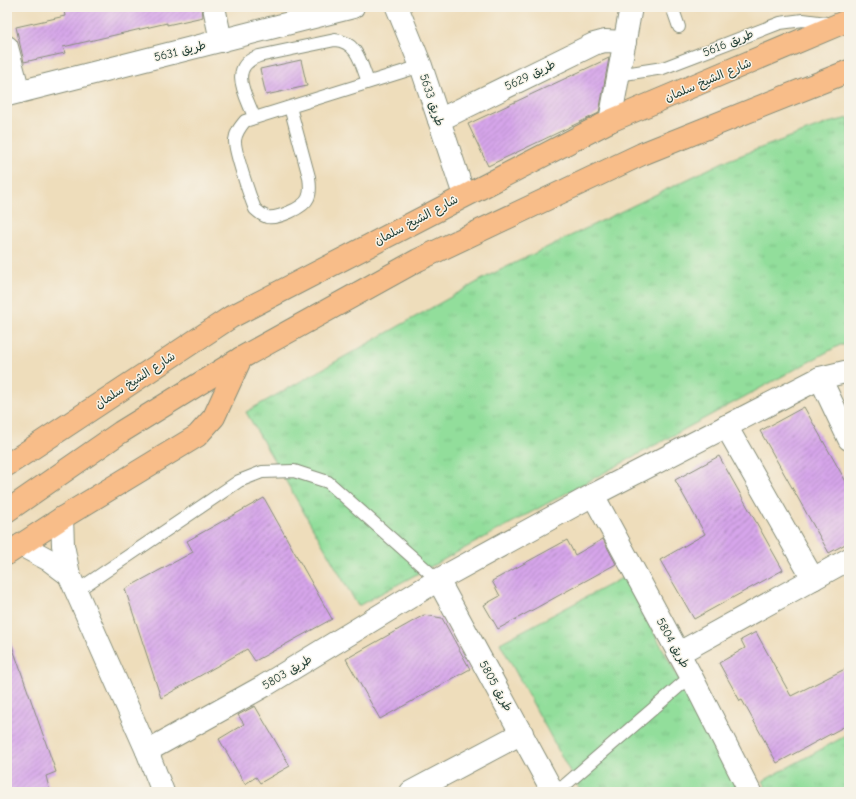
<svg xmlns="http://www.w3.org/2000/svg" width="856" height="799" font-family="'Comic Neue','Playpen Sans Arabic',sans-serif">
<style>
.grass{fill:url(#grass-tufts);stroke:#588e68}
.building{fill:url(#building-hatch)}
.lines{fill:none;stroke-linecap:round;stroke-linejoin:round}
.service-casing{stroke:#868d78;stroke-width:14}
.minor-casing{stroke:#868d78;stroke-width:24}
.primary-casing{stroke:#868d78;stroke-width:24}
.service{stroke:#fff;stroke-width:12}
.minor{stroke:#fff;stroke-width:22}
.primary{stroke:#f8bd89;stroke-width:22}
.labels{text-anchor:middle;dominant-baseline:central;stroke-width:3;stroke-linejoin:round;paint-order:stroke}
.street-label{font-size:12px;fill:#1f3d34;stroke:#f7f3e8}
</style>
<defs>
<pattern id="grass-tufts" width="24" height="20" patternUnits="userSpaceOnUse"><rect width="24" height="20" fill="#92de9b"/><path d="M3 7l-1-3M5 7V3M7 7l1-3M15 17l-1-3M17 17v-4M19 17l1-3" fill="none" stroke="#7dbf86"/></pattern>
<pattern id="building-hatch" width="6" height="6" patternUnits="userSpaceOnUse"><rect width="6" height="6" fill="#d6a5ea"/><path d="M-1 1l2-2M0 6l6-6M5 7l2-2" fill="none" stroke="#ad88be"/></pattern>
</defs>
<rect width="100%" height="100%" fill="#f7f3e8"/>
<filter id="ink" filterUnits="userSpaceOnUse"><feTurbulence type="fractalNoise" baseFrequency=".025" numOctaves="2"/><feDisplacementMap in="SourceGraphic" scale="8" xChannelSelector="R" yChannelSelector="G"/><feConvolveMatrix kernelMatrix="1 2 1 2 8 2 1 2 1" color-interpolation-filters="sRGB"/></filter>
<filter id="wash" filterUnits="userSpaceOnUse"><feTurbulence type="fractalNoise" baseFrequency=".012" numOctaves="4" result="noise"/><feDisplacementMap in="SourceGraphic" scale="16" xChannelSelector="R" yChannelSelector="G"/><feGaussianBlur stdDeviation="0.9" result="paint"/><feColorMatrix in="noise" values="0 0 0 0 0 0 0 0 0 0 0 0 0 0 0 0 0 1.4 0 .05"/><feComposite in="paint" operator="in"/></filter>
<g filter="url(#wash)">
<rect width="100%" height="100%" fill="#edb"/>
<!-- grass -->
<g class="grass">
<polygon points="849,118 849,345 840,345 358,606 246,412 490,275 723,162 828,123"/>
<polygon points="624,577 740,792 581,792 500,643"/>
<polygon points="849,734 849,792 768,792 763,781"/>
</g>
<g id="blocks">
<!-- building -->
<g class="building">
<polygon points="81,7 202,7 203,17 167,25 167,23 63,47 65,53 24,62 16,27 65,16 64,11"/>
<polygon points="609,58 599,113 488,166 468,124"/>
<polygon points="301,60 307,86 266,95 260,69"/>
<polygon points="804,407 849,487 849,542 829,553 760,431"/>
<polygon points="719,456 783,570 694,619 660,560 705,534 675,480"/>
<polygon points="264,498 332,619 255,661 247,649 161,698 125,589 193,552 187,541"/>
<polygon points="603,539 616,564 498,629 484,605 500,596 492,581 567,540 575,555"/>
<polygon points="424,615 442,618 470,669 380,719 346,659"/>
<polygon points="756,632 791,696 849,667 849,724 777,763 742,700 740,701 719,663 745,648 741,640"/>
<polygon points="10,640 56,772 46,776 50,792 7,792 7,641"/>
<polygon points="255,706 290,766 260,783 256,777 245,784 219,739 244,724 238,715"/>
</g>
</g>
</g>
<g filter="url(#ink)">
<use href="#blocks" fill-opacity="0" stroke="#868d78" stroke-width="1"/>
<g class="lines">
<defs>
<g id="service">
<polyline points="672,7 679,27"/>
<polyline points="618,75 663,68 780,23 803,20 834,24"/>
<path d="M290,107L309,177C310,184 311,192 308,198C304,208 277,219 267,217C262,215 259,213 255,209C250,197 234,150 235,140C236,132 240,127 245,121L421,66"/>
<path d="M254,117C246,95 227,67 259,56L335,40C358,42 361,64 368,82"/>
<polyline points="75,592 239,481 262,472 294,471 328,482 438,580"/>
<polyline points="557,792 691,676"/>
</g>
<g id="minor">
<polyline points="214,7 221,41"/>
<polyline points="397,7 421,66 464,195"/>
<polyline points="7,47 19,92"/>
<polyline points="7,95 353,7"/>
<polyline points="439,120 594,44 605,41 625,42"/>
<polyline points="610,121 631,7"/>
<polyline points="820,378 849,439"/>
<polyline points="726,426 813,579"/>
<polyline points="593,495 691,676 750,792"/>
<polyline points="62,518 63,545 69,575 147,751 264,686 438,580 593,495 820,378 849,371"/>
<polyline points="21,545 49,560 69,575"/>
<polyline points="438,580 553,792"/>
<polyline points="679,653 849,559"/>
<polyline points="147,751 163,792"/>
<polyline points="411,792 522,733"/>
</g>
<g id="primary">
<polyline points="7,465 231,317 610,121 849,20"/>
<polyline points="7,511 121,432 241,358 418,260 642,154 849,71"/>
<polyline points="7,554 62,518 197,436 214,417 241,358"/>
</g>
</defs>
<!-- service casing -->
<use href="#service" class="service-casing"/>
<!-- minor casing -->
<use href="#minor" class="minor-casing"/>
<!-- primary casing -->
<use href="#primary" class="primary-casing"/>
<!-- service -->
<use href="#service" class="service"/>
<!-- minor -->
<use href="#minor" class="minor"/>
<!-- primary -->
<use href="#primary" class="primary"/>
</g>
</g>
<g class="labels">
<!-- street labels -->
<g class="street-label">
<text transform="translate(728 43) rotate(-22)">طريق 5616</text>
<text transform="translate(180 51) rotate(-14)">طريق 5631</text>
<text transform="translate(530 75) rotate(-26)">طريق 5629</text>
<text transform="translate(708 80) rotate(-23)">شارع الشيخ سلمان</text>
<text transform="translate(432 100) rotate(72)">طريق 5633</text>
<text transform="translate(416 220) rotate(-28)">شارع الشيخ سلمان</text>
<text transform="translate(135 380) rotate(-33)">شارع الشيخ سلمان</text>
<text transform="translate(673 643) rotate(61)">طريق 5804</text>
<text transform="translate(287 672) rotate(-31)">طريق 5803</text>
<text transform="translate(496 686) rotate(61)">طريق 5805</text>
</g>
</g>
<!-- margin -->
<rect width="856" height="799" fill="none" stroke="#f7f3e8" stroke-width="24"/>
</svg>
